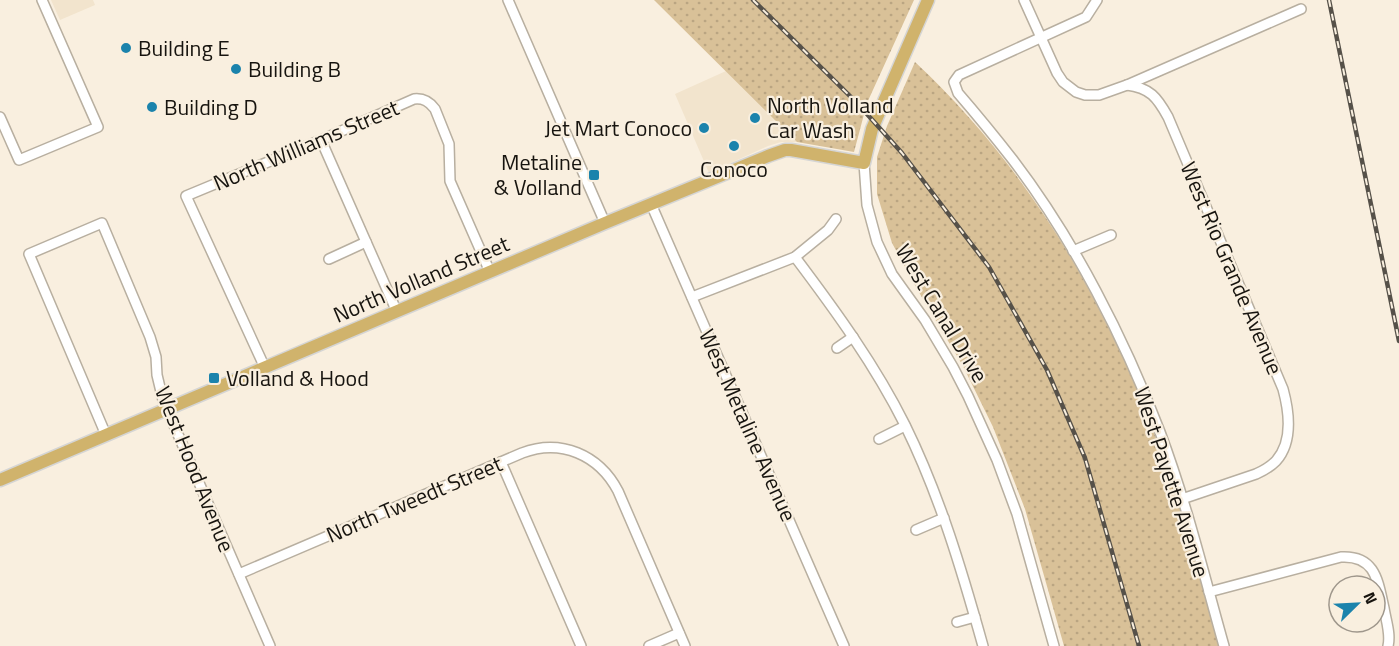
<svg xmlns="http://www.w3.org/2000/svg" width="1399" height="646" font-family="'Titillium Web',sans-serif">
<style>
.built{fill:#f2e4cd}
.grass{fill:url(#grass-dots)}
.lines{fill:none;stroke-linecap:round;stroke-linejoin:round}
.minor-casing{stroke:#b8afa0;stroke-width:12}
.major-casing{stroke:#d5d5d4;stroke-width:15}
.minor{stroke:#fff;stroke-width:9}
.major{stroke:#d0b36c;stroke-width:12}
.rail-casing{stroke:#565149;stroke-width:4.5}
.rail{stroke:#f9efdf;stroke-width:2;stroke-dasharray:7;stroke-linecap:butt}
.poi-dot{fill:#1b83ac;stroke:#f9efdf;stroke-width:2}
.labels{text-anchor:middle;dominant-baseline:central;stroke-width:4.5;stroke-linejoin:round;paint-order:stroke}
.poi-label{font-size:22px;fill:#17140f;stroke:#f9efdf;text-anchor:start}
.street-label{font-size:22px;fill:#17140f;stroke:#f9efdf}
</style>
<defs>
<pattern id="grass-dots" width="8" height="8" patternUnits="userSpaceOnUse" patternTransform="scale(1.5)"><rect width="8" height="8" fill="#d9c198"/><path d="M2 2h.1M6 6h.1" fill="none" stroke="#baa582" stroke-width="1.8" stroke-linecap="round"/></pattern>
</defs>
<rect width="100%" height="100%" fill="#f9efdf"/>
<!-- built -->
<g class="built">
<polygon points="51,0 93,0 95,5 60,20"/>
<polygon points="726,71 797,142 781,142 768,146 709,173 675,94"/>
</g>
<!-- grass -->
<g class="grass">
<polygon points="654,0 914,0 867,103 854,152 797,142"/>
<path d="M915,62C992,134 1056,222 1103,317C1111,333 1120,349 1127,365C1148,414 1166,464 1182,515C1196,558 1206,602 1219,646H1064L1025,509L993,427L963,366L917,289L892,243L877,194V157L887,126Z"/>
</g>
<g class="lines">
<defs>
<g id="minor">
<polyline points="508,0 605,223"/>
<polyline points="1024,0 1057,73 1063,82 1076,92 1085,95 1099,95 1127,85 1301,9"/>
<path d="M1097,0L1086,17L959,75L954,82L958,93C977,115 995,137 1013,160C1074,240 1124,338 1160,432C1186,501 1204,575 1224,646"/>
<path d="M1127,85C1150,88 1157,97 1168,117L1283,389C1289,411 1293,442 1276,461C1270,467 1263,471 1256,474L1182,499"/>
<polyline points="0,117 19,160 98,127 42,0"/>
<polyline points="321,140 397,312"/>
<polyline points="864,163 867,205 877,242 892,274 925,320 953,367 968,396 997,460 1017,514 1054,646"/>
<polyline points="651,204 844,646"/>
<polyline points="1073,251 1111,235"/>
<path d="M795,257C835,310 875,365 905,425C940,496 962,571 983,646"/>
<polyline points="329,259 366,242"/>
<polyline points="692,297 795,257 828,230 836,219"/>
<polyline points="837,348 853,337"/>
<path d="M265,368L186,196L321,140L414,99C423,98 429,101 435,109L449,144L450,181L490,272"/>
<polyline points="106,435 29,254 102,223 150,337 156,357 157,375 163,400 270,646"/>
<polyline points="879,439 905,426"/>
<polyline points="501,462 581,646"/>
<polyline points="916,530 944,518"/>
<path d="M239,574L522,453C561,438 599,455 618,491L685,646"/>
<path d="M1209,592L1341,557C1376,555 1378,582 1384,608C1386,621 1391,634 1388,646"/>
<polyline points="957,622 975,617"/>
<polyline points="649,646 679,633"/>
</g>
<polyline id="major" points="0,480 605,223 768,156 785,150 791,150 864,163 872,129 928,0"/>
</defs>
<!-- minor casing -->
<use href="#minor" class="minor-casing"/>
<!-- major casing -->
<use href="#major" class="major-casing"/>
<!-- minor -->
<use href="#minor" class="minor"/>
<!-- major -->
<use href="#major" class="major"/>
<defs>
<g id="rail">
<polyline points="753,0 858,104 902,153 989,267 1047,370 1085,458 1139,646"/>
<polyline points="1329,0 1399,341"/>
</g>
</defs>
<!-- rail casing -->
<use href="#rail" class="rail-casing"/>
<!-- rail -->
<use href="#rail" class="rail"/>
</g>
<!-- markers -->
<g class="poi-dot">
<circle cx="126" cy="48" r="6"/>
<circle cx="236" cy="69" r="6"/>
<circle cx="152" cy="107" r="6"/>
<circle cx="755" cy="118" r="6"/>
<circle cx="704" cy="128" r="6"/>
<circle cx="734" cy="146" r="6"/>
<rect x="588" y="169" width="12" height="12" rx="3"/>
<rect x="208" y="372" width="12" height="12" rx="3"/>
</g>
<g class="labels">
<!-- poi labels -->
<g class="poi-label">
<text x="138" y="48">Building E</text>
<text x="248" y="69">Building B</text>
<text x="767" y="105">North Volland<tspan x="767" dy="25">Car Wash</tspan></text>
<text x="164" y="107">Building D</text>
<text x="692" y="128" text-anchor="end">Jet Mart Conoco</text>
<text x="582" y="162" text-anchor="end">Metaline<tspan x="582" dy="25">&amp; Volland</tspan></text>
<text x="734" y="169" text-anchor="middle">Conoco</text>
<text x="226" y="378">Volland &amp; Hood</text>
</g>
<!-- street labels -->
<g class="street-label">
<text transform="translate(306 145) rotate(-23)">North Williams Street</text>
<text transform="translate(1232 268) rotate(67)">West Rio Grande Avenue</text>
<text transform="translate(421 279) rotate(-23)">North Volland Street</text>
<text transform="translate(942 313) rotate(59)">West Canal Drive</text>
<text transform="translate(748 425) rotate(66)">West Metaline Avenue</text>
<text transform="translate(195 469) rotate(68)">West Hood Avenue</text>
<text transform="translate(1172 482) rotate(72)">West Payette Avenue</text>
<text transform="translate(414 499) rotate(-23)">North Tweedt Street</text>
</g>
</g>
<!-- north arrow -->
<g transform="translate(1357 604) rotate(66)"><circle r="28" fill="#f9efdf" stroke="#9f978c" stroke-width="1.5"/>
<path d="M0-4.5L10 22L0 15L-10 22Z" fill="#1b83ac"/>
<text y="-9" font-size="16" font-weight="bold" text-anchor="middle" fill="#17140f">N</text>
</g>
</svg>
